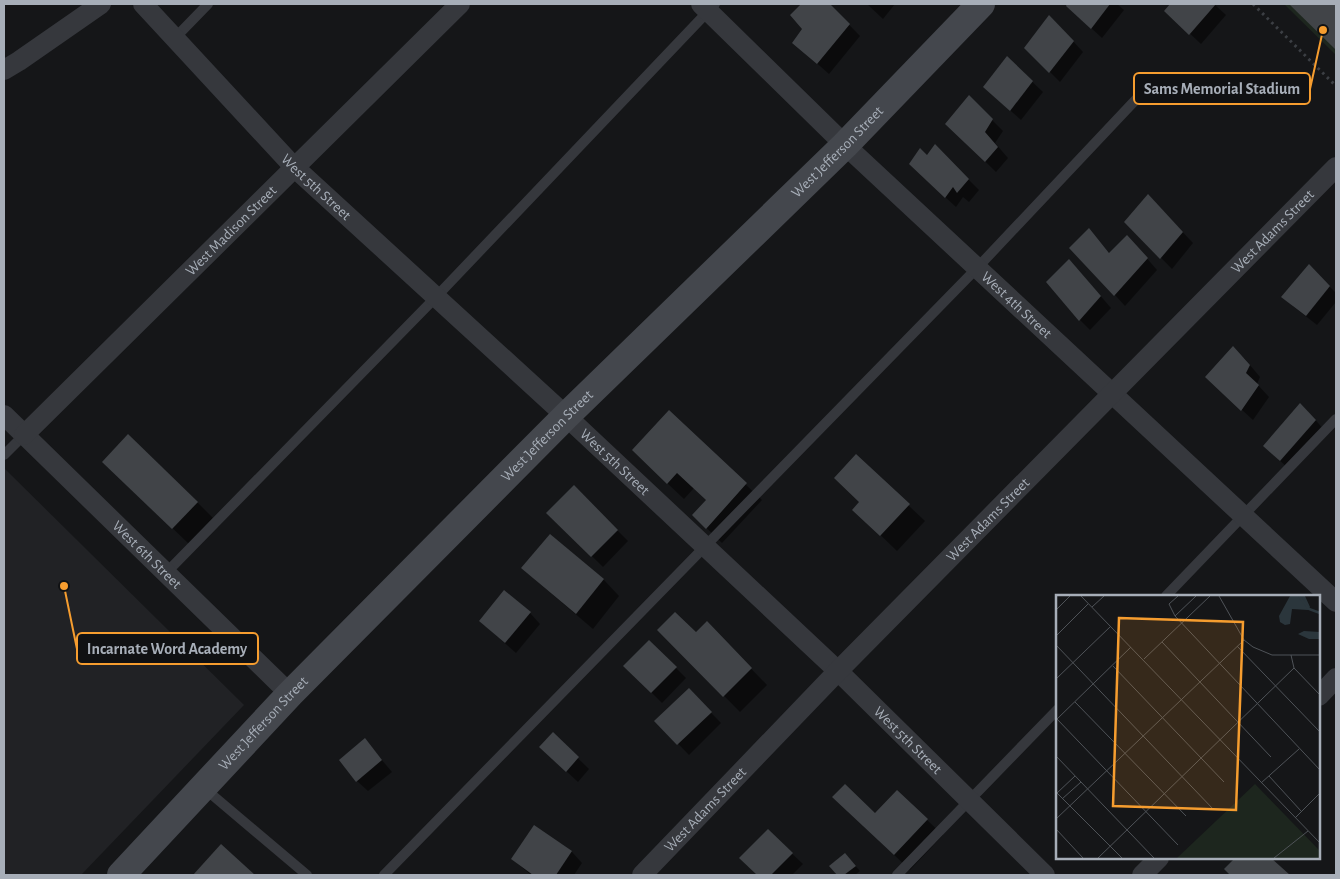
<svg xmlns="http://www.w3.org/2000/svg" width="1340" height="879" font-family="'Alegreya Sans',sans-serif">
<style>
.built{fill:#212225}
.green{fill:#1d261e}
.shadow{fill:#0007}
.building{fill:#414448}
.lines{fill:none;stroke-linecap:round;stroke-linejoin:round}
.path{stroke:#3c3f44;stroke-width:3;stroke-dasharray:2.5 4;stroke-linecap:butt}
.lane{stroke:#36383d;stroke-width:10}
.street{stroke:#36383d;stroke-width:20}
.secondary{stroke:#44474d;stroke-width:28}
.labels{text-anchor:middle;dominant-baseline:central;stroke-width:4;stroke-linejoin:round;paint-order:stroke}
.street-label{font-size:15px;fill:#a7aeb8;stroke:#101113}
.inset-river{fill:none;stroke:#2b363c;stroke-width:2.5}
.inset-road{fill:none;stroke:#4f5358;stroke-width:1}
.view{fill:#f69d2f;fill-opacity:0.15;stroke:#f69d2f;stroke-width:2.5}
.inset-edge{fill:none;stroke:#a7aeb8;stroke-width:2.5}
.leader{fill:none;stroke:#f69d2f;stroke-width:2}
.callout-dot{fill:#f69d2f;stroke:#101113;stroke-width:2}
.callout{fill:#101113;stroke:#f69d2f;stroke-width:2}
.callout-label{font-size:16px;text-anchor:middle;font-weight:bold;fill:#a7aeb8}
</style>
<rect width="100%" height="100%" fill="#151618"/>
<!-- built -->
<polygon class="built" points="4,468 244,705 81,875 4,875"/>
<!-- green -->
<polygon class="green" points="1284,4 1336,4 1336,55"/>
<!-- shadow -->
<g class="shadow">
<polygon points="802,4 829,4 860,36 829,74 794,43 803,29 792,15"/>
<polygon points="867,4 895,4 883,19"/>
<polygon points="1069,4 1117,4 1124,10 1102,38 1067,6"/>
<polygon points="1172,4 1214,4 1226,15 1201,44 1166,11"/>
<polygon points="1291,4 1336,4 1336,48"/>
<polygon points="1060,27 1083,52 1060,82 1026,48"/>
<polygon points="1007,58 1043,92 1021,120 996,98"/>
<polygon points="969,97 1003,131 995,143 1008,158 996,172 947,124"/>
<polygon points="935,146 979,190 969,202 963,197 956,207 921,175 927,157"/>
<polygon points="1158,206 1193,243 1172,269 1126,222"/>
<polygon points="1089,230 1110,254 1138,248 1157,270 1125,306 1115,295"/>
<polygon points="1309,266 1336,293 1336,302 1317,325 1294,307 1283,297"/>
<polygon points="1079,271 1111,308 1090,330 1080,320"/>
<polygon points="1244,358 1260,377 1257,384 1269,397 1253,420 1217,387"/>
<polygon points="669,412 762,500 722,543 693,515 707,501 694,488 684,499 649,466"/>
<polygon points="1311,415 1326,432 1291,471 1275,456"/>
<polygon points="856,456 925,521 897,551 870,525 860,502"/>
<polygon points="120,478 197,502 213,518 189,544"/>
<polygon points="574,487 628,541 603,567 548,513"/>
<polygon points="550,535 604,580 619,596 593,629 539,583 523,568"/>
<polygon points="530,613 540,624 516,653 480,621"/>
<polygon points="707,623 767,685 740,712 659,630 696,634"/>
<polygon points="649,641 686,678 662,703 625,666"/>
<polygon points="689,690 721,723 689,755 656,721"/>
<polygon points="553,734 589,769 578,782 551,757"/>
<polygon points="365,740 392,772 368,791 357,781"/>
<polygon points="850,813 927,820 943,835 910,870"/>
<polygon points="535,827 572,852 582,863 574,875 531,875 512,859"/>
<polygon points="768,831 803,864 792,875 758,875 741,858"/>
<polygon points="221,846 253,875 195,875"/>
<polygon points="1236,858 1269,858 1288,875 1231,875 1225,869"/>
<polygon points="850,860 860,871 855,875 838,875 831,866"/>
</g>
<!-- building -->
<g class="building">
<polygon points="801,4 830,4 850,24 817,64 792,43 802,29 790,15"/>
<polygon points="1067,4 1110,4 1091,29 1066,6"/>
<polygon points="1170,4 1216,4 1189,35 1164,11"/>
<polygon points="1289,4 1336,4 1336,50"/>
<polygon points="1049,15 1074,41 1049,73 1024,48"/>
<polygon points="1007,56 1033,81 1010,111 983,87"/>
<polygon points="969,95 993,119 985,132 998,147 985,162 945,124"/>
<polygon points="935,144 969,179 957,193 953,187 945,198 909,164 920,148 927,155"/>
<polygon points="1148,194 1183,232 1160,259 1124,222"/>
<polygon points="1089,228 1109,253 1127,235 1148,258 1114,296 1069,248"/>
<polygon points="1069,259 1101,296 1079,321 1046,282"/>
<polygon points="1309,264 1330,286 1306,316 1281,297"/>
<polygon points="1233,346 1250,365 1246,373 1259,385 1241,411 1205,377"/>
<polygon points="1300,403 1316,420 1280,461 1263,446"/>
<polygon points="669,410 747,483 706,529 692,515 706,500 677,473 667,484 632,450"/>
<polygon points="128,434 198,502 172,529 102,462"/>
<polygon points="856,454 910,504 880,536 852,510 859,502 834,478"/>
<polygon points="574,485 618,530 591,557 546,513"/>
<polygon points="550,534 604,579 576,614 521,568"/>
<polygon points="504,590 531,612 505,643 479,621"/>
<polygon points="675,612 696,632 707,621 752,668 723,697 657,630"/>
<polygon points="649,640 677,667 651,693 623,666"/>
<polygon points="689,688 712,712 677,745 654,721"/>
<polygon points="553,732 579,757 566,772 539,747"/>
<polygon points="365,738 382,760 356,782 339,760"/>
<polygon points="845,784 875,813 897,790 928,819 894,855 832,797"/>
<polygon points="534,825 572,851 556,875 533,875 511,859"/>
<polygon points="768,829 793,853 771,875 757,875 739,858"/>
<polygon points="221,844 255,875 193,875"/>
<polygon points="845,853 856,866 844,875 837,875 829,866"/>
<polygon points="1235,858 1271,858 1290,875 1230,875 1224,869"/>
</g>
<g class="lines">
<!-- path -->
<polyline class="path" points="1253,4 1336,86"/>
<!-- lane -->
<g class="lane">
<polyline points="175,38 208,4"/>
<polyline points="4,455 24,435"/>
<polyline points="166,573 436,297 715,4"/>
<polyline points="1166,596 1336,419"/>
<polyline points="204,788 307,875"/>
<polyline points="384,875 978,267 1143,92"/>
<polyline points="897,875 1058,709"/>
</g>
<!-- street -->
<g class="street">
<path id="s1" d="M143,4L294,167L566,416L838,671L1045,875"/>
<path id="s2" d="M701,4L845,145L1336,602"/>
<polyline points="4,70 19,61 101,4"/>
<path id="s3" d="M4,415L290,694"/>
<path id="s4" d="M24,435L460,4"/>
<polyline points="1319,696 1336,678"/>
<path id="s5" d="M642,875L838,671L1336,167"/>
<polyline points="1142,875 1159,858"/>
</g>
<!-- secondary -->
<path class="secondary" id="s6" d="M121,875L290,694L566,416L845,145L981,4"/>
</g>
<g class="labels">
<!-- street labels -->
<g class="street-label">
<text stroke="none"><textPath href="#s6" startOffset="1018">West Jefferson Street</textPath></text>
<text stroke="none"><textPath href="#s1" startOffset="252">West 5th Street</textPath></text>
<text stroke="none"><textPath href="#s4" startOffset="291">West Madison Street</textPath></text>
<text stroke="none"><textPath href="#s5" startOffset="901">West Adams Street</textPath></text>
<text stroke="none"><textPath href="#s2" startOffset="436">West 4th Street</textPath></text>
<text stroke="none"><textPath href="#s6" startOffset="612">West Jefferson Street</textPath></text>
<text stroke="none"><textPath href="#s1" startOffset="658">West 5th Street</textPath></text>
<text stroke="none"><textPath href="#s5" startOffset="496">West Adams Street</textPath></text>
<text stroke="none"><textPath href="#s3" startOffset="200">West 6th Street</textPath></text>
<text stroke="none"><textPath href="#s6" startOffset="208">West Jefferson Street</textPath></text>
<text stroke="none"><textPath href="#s1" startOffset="1062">West 5th Street</textPath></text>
<text stroke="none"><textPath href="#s5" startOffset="91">West Adams Street</textPath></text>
</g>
</g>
<!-- overview -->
<g transform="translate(1056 595)">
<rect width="264" height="264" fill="#151618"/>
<path d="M199,189L264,256V263H121Z" fill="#1d261e"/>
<path d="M234,1H249L254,12L252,15L236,14L234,29L229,30L224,27L223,21ZM248,36L264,37V44H253L242,39Z" fill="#2b363c"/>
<path class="inset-river" d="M243,1L253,14L264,18"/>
<path class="inset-road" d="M25,1L264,248M122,1L113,9L119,21L140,1M163,1L188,45L197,52L216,60H264M36,12L48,1M0,15L14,1M119,21L264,175M0,41L32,9M106,47L215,162M0,50L158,215M181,51L264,137M88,64L154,1M57,71L168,187M238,73L264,100M0,84L55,31M19,107L130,221M0,123L122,250M0,125L75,52M0,161L98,263M213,181L245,216M205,188L243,154M0,197L66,263M1,198L19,181M6,204L25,187M239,223L264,198M0,224L188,45M0,234L27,263M42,263L238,73L235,60M218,263L252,236"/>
<path class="view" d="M63,23L187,27L180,215L57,211Z"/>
<rect width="264" height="264" class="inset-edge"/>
</g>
<!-- callouts -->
<path class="leader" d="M1323 30L1310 89M64 586L77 649"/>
<g class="callout-dot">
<circle cx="1323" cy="30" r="5"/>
<circle cx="64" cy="586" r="5"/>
</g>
<g class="callout">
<rect x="1134" y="73" width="176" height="31" rx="5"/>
<rect x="77" y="633" width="181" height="31" rx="5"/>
</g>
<g class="callout-label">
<text x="1222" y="94">Sams Memorial Stadium</text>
<text x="167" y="654">Incarnate Word Academy</text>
</g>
<!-- border -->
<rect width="1340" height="879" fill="none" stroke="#a7aeb8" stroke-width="10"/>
</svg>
